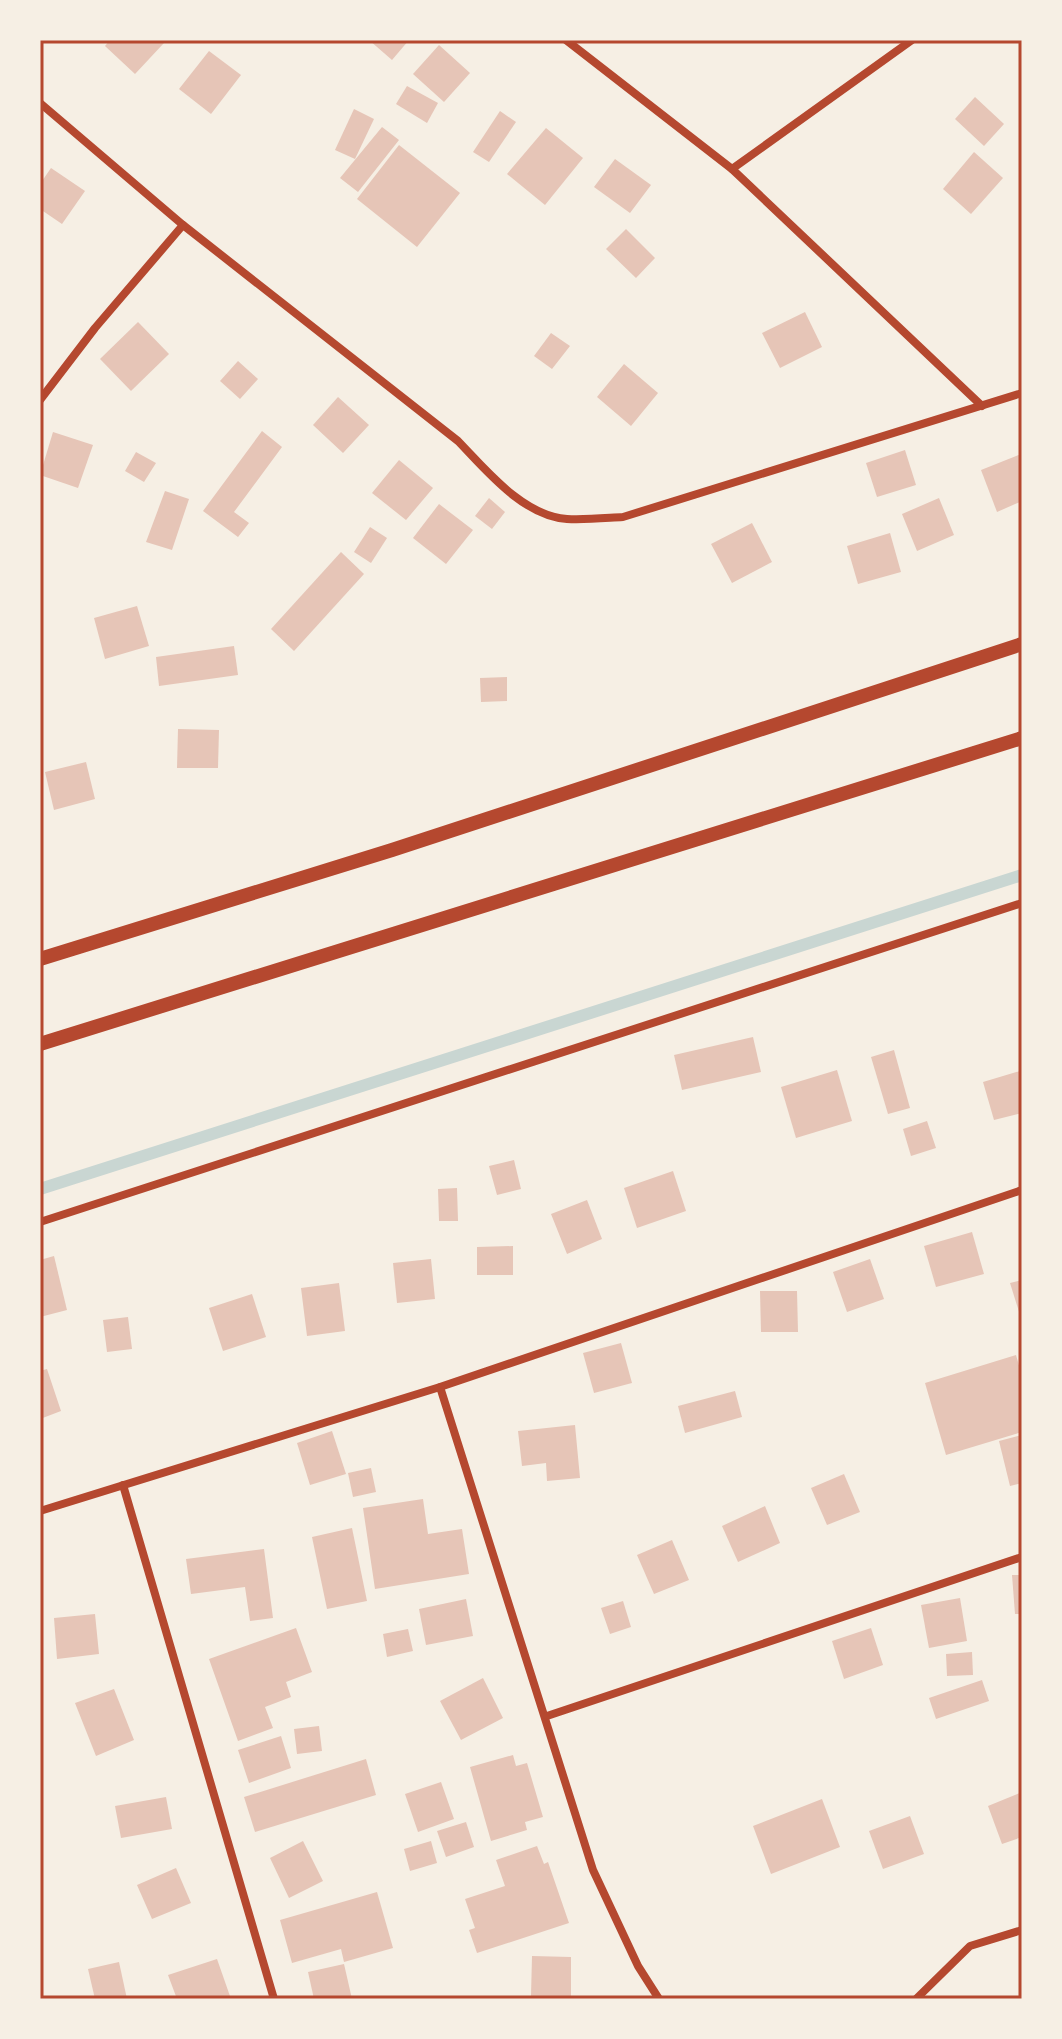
<svg xmlns="http://www.w3.org/2000/svg" width="1062" height="2039" font-family="Montserrat,sans-serif">
<style>
.lines{fill:none;stroke-linecap:round;stroke-linejoin:round}
.stream{stroke:#c9d6d2;stroke-width:12}
.building{fill:#e6c5b7}
.minor{stroke:#b5482f;stroke-width:8}
.tertiary{stroke:#b5482f;stroke-width:14}
.neatline{fill:none;stroke:#b5482f;stroke-width:3}
</style>
<rect width="100%" height="100%" fill="#f6efe4"/>
<g class="lines">
<!-- stream -->
<polyline class="stream" points="40,1189 1022,875"/>
</g>
<!-- building -->
<g class="building">
<polygon points="110,40 162,40 164,43 135,74 105,46"/>
<polygon points="369,40 409,40 392,60"/>
<polygon points="439,45 470,73 444,102 413,74"/>
<polygon points="209,51 241,75 211,114 179,89"/>
<polygon points="407,86 438,103 427,123 396,104"/>
<polygon points="975,97 1004,124 984,146 955,119"/>
<polygon points="354,109 374,119 355,159 335,150"/>
<polygon points="500,111 516,122 489,162 473,152"/>
<polygon points="382,127 399,140 358,192 340,178"/>
<polygon points="546,128 583,158 545,205 507,174"/>
<polygon points="399,145 460,193 417,247 357,199"/>
<polygon points="974,152 1003,178 971,214 943,189"/>
<polygon points="615,159 651,185 630,213 594,187"/>
<polygon points="51,168 85,191 62,224 40,209 40,184"/>
<polygon points="626,229 655,258 636,278 606,249"/>
<polygon points="805,312 822,347 780,368 762,333"/>
<polygon points="138,322 169,354 131,391 100,359"/>
<polygon points="551,333 570,346 552,369 534,356"/>
<polygon points="238,361 258,379 240,399 220,381"/>
<polygon points="624,364 658,393 631,426 597,397"/>
<polygon points="338,397 369,425 343,453 313,425"/>
<polygon points="262,431 282,447 234,512 249,523 238,537 203,511"/>
<polygon points="53,432 93,445 78,488 40,475"/>
<polygon points="905,450 916,485 877,497 866,463"/>
<polygon points="136,452 156,463 144,482 125,471"/>
<polygon points="1021,454 1022,501 997,512 981,470"/>
<polygon points="399,460 433,488 406,520 372,493"/>
<polygon points="165,491 189,499 172,550 146,542"/>
<polygon points="489,498 505,512 492,529 475,516"/>
<polygon points="939,498 954,535 917,551 902,514"/>
<polygon points="439,504 473,530 446,564 413,538"/>
<polygon points="752,523 772,562 732,583 711,544"/>
<polygon points="370,527 387,538 371,563 354,552"/>
<polygon points="890,533 901,572 858,584 847,546"/>
<polygon points="341,552 364,574 294,651 271,629"/>
<polygon points="137,606 149,646 105,659 94,618"/>
<polygon points="234,646 238,675 159,686 156,657"/>
<polygon points="507,677 507,701 481,702 480,678"/>
<polygon points="178,729 219,730 218,768 177,768"/>
<polygon points="86,762 95,799 54,810 45,772"/>
<polygon points="753,1037 761,1072 682,1090 674,1055"/>
<polygon points="894,1050 910,1108 888,1114 871,1057"/>
<polygon points="837,1070 852,1121 796,1138 781,1087"/>
<polygon points="1020,1071 1022,1113 994,1120 983,1082"/>
<polygon points="927,1121 936,1148 911,1156 903,1129"/>
<polygon points="514,1160 521,1189 497,1195 489,1166"/>
<polygon points="673,1171 686,1211 637,1228 624,1188"/>
<polygon points="457,1188 458,1221 439,1221 438,1189"/>
<polygon points="587,1200 602,1239 567,1254 551,1214"/>
<polygon points="972,1232 984,1274 936,1287 924,1246"/>
<polygon points="513,1246 513,1275 477,1275 477,1247"/>
<polygon points="54,1256 67,1310 40,1317 40,1260"/>
<polygon points="431,1259 435,1299 397,1303 393,1263"/>
<polygon points="870,1259 884,1299 847,1312 833,1272"/>
<polygon points="1022,1280 1022,1318 1021,1318 1010,1283"/>
<polygon points="339,1283 345,1331 307,1336 301,1288"/>
<polygon points="760,1291 797,1291 798,1332 761,1332"/>
<polygon points="252,1294 266,1337 223,1351 209,1308"/>
<polygon points="128,1317 132,1349 107,1352 103,1320"/>
<polygon points="621,1343 632,1383 594,1393 583,1353"/>
<polygon points="1016,1355 1022,1376 1022,1432 946,1455 925,1383"/>
<polygon points="47,1369 61,1411 40,1419 40,1371"/>
<polygon points="735,1391 742,1417 685,1433 678,1406"/>
<polygon points="575,1425 580,1478 547,1481 546,1463 522,1466 518,1431"/>
<polygon points="332,1431 346,1474 310,1485 297,1443"/>
<polygon points="1022,1435 1022,1483 1010,1486 999,1441"/>
<polygon points="371,1468 376,1492 353,1497 348,1473"/>
<polygon points="844,1474 860,1512 827,1525 811,1488"/>
<polygon points="423,1499 428,1534 462,1529 469,1574 375,1589 363,1508"/>
<polygon points="765,1506 780,1543 738,1562 722,1526"/>
<polygon points="352,1528 367,1601 327,1609 312,1537"/>
<polygon points="672,1540 689,1580 654,1594 637,1555"/>
<polygon points="264,1549 273,1618 250,1621 245,1587 191,1594 186,1559"/>
<polygon points="1012,1575 1022,1575 1022,1614 1015,1614"/>
<polygon points="960,1598 967,1641 929,1648 921,1605"/>
<polygon points="466,1599 473,1636 426,1645 419,1609"/>
<polygon points="623,1601 631,1627 610,1634 601,1608"/>
<polygon points="95,1614 99,1654 57,1659 54,1618"/>
<polygon points="296,1628 312,1672 286,1682 291,1697 265,1707 273,1728 238,1741 209,1659"/>
<polygon points="871,1628 883,1665 844,1679 832,1641"/>
<polygon points="408,1629 413,1651 387,1657 383,1634"/>
<polygon points="972,1652 973,1675 947,1676 946,1654"/>
<polygon points="483,1678 503,1718 461,1740 440,1701"/>
<polygon points="982,1680 989,1701 936,1719 929,1698"/>
<polygon points="114,1689 134,1740 96,1756 75,1703"/>
<polygon points="319,1726 322,1751 297,1754 294,1729"/>
<polygon points="281,1736 291,1768 249,1783 238,1750"/>
<polygon points="513,1755 516,1766 527,1763 543,1817 525,1822 527,1830 491,1841 470,1767"/>
<polygon points="366,1759 376,1795 255,1832 244,1797"/>
<polygon points="441,1782 454,1819 418,1832 405,1794"/>
<polygon points="1022,1792 1022,1837 1002,1844 988,1806"/>
<polygon points="166,1797 172,1829 121,1838 115,1806"/>
<polygon points="822,1799 840,1847 771,1874 753,1826"/>
<polygon points="910,1816 924,1854 883,1869 869,1831"/>
<polygon points="466,1822 474,1847 446,1857 437,1831"/>
<polygon points="303,1841 323,1881 289,1898 270,1858"/>
<polygon points="431,1841 437,1863 410,1871 404,1849"/>
<polygon points="537,1846 544,1864 548,1862 569,1923 477,1953 469,1930 475,1928 465,1899 505,1886 496,1860"/>
<polygon points="176,1868 191,1903 152,1919 137,1885"/>
<polygon points="377,1892 393,1948 344,1962 341,1949 292,1963 280,1920"/>
<polygon points="532,1956 571,1957 571,1996 531,1996"/>
<polygon points="217,1959 231,1999 177,1999 168,1975"/>
<polygon points="119,1962 127,1999 95,1999 88,1969"/>
<polygon points="344,1964 352,1999 314,1999 308,1972"/>
</g>
<g class="lines">
<!-- minor -->
<g class="minor">
<polyline points="566,40 732,169 982,406"/>
<path d="M40,103L183,225L458,441C486,470 523,516 567,519C586,520 605,518 623,517L1022,393"/>
<polyline points="732,169 912,40"/>
<polyline points="40,400 95,328 183,225"/>
<polyline points="40,1222 1022,903"/>
<polyline points="440,1387 593,1870 638,1966 659,1999"/>
<polyline points="123,1485 274,1999"/>
<polyline points="40,1511 440,1387 1022,1190"/>
<polyline points="547,1716 1022,1557"/>
<polyline points="916,1999 970,1946 1022,1930"/>
</g>
<!-- tertiary -->
<g class="tertiary">
<polyline points="40,959 392,850 1022,644"/>
<polyline points="40,1044 1022,738"/>
</g>
</g>
<!-- border -->
<rect width="1062" height="2039" fill="none" stroke="#f6efe4" stroke-width="84"/>
<rect x="42" y="42" width="978" height="1955" class="neatline"/>
</svg>
